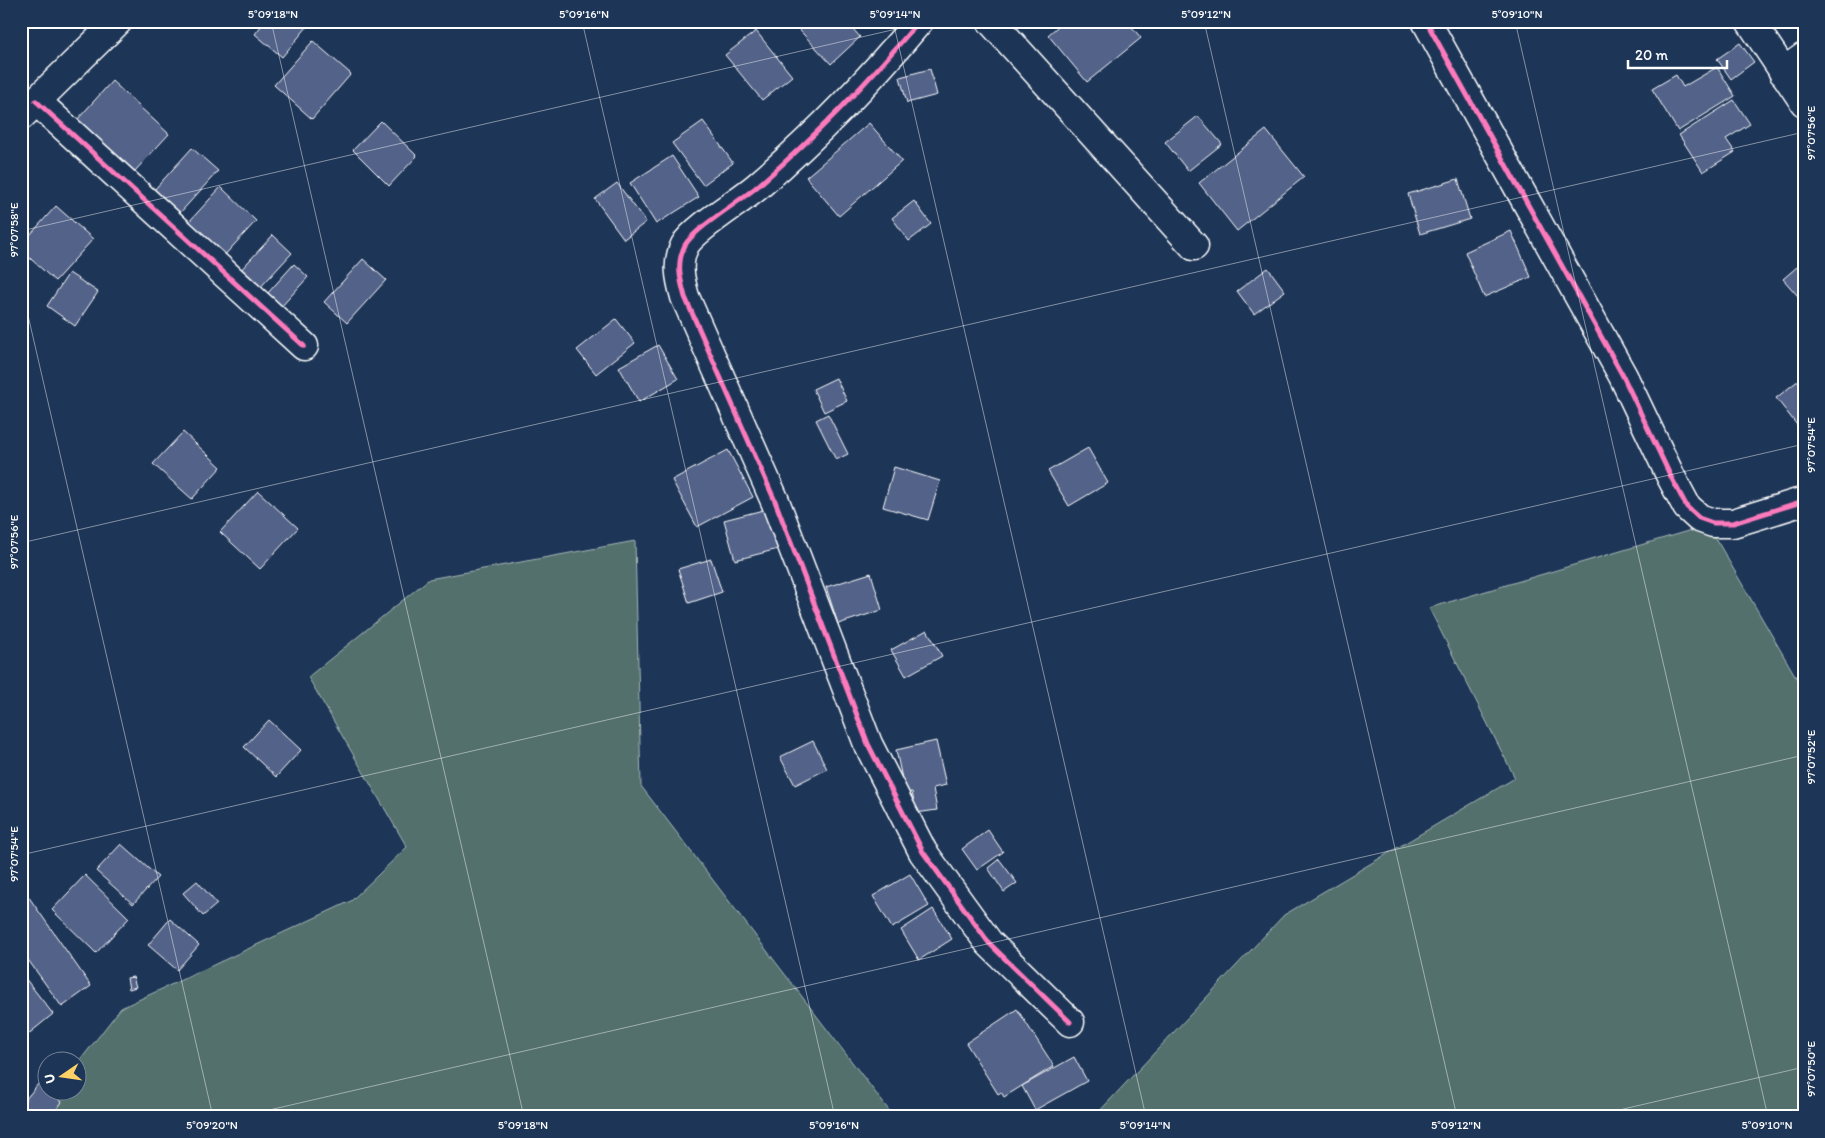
<svg xmlns="http://www.w3.org/2000/svg" width="1825" height="1138" font-family="Itim,sans-serif">
<style>
.green{fill:#526f6d;stroke:#a8b7b6}
.building{fill:#526289;stroke:#fff}
.lines{fill:none;stroke-linecap:round;stroke-linejoin:round}
.minor-casing{stroke:#fff;stroke-width:31}
.minor{stroke:#1d3557;stroke-width:28}
.cycleway-casing{stroke:#1d3557;stroke-width:8}
.cycleway{stroke:#fd7abc;stroke-width:5}
.ticks{fill:none;stroke:#fff;stroke-width:1;stroke-opacity:0.45}
.neatline{fill:none;stroke:#fff;stroke-width:2}
.ticks-label{font-size:12px;text-anchor:middle;fill:#fff}
</style>
<rect width="100%" height="100%" fill="#1d3557"/>
<filter id="ink" filterUnits="userSpaceOnUse"><feTurbulence type="fractalNoise" baseFrequency=".02" numOctaves="2"/><feDisplacementMap in="SourceGraphic" scale="10" xChannelSelector="R" yChannelSelector="G"/><feConvolveMatrix kernelMatrix="1 2 1 2 8 2 1 2 1" color-interpolation-filters="sRGB"/></filter>
<g filter="url(#ink)">
<!-- green -->
<g class="green">
<polygon points="1708,525 1804,691 1804,1117 1094,1117 1284,915 1515,778 1429,608"/>
<polygon points="635,541 641,786 894,1117 36,1117 56,1091 78,1090 78,1063 121,1008 351,901 407,847 308,677 429,579"/>
</g>
<!-- building -->
<g class="building">
<polygon points="265,21 300,21 307,27 282,57 255,34"/>
<polygon points="791,21 846,21 860,37 831,64"/>
<polygon points="1064,21 1127,21 1141,38 1087,82 1048,35"/>
<polygon points="756,31 792,76 762,100 725,55"/>
<polygon points="313,41 351,74 312,119 274,85"/>
<polygon points="1740,43 1754,62 1731,79 1717,59"/>
<polygon points="1717,67 1735,96 1678,131 1652,89 1676,75 1683,87"/>
<polygon points="930,69 937,95 907,103 900,77"/>
<polygon points="112,81 169,134 134,172 77,120"/>
<polygon points="1734,100 1750,124 1726,139 1735,152 1703,172 1679,135"/>
<polygon points="1198,116 1222,144 1188,171 1165,142"/>
<polygon points="381,121 417,156 389,186 353,150"/>
<polygon points="703,121 733,163 703,185 672,143"/>
<polygon points="869,123 902,161 839,216 806,177"/>
<polygon points="1266,130 1304,177 1237,231 1199,183"/>
<polygon points="192,148 218,171 179,214 154,190"/>
<polygon points="672,156 699,197 656,224 630,183"/>
<polygon points="1458,179 1470,219 1420,234 1408,194"/>
<polygon points="617,183 646,222 624,239 595,199"/>
<polygon points="221,187 256,221 222,258 186,225"/>
<polygon points="914,201 931,224 909,241 892,218"/>
<polygon points="56,206 93,239 55,281 21,250 21,245"/>
<polygon points="1511,231 1531,277 1484,297 1465,252"/>
<polygon points="273,235 292,253 257,291 238,273"/>
<polygon points="363,259 386,280 347,323 324,302"/>
<polygon points="1804,261 1804,303 1783,279"/>
<polygon points="294,264 308,277 281,307 267,294"/>
<polygon points="1268,268 1285,291 1254,314 1237,291"/>
<polygon points="69,273 98,292 75,326 47,306"/>
<polygon points="616,319 635,343 596,374 577,350"/>
<polygon points="658,345 678,379 639,402 619,367"/>
<polygon points="1804,376 1804,434 1776,398"/>
<polygon points="836,378 847,401 824,412 813,389"/>
<polygon points="828,414 848,454 836,460 816,420"/>
<polygon points="183,432 221,467 192,499 153,464"/>
<polygon points="1088,448 1108,483 1069,506 1048,471"/>
<polygon points="728,450 753,497 697,527 672,480"/>
<polygon points="894,467 940,481 928,520 883,507"/>
<polygon points="258,491 298,528 260,569 220,532"/>
<polygon points="767,509 778,549 735,560 724,520"/>
<polygon points="711,559 722,592 689,603 678,569"/>
<polygon points="871,573 882,610 838,624 826,587"/>
<polygon points="927,630 942,656 906,676 891,650"/>
<polygon points="269,720 301,750 276,777 244,747"/>
<polygon points="813,741 827,769 795,785 780,757"/>
<polygon points="936,741 946,785 933,788 937,810 916,813 912,792 905,793 896,750"/>
<polygon points="988,830 1003,852 977,870 962,849"/>
<polygon points="121,844 158,877 133,904 96,871"/>
<polygon points="999,859 1017,883 1004,892 988,868"/>
<polygon points="910,874 929,906 892,928 873,896"/>
<polygon points="85,875 129,918 96,953 52,910"/>
<polygon points="197,881 217,904 203,916 183,893"/>
<polygon points="28,896 91,986 62,1007 21,950 21,901"/>
<polygon points="933,909 952,939 919,960 901,930"/>
<polygon points="170,919 199,945 177,970 148,945"/>
<polygon points="21,973 53,1014 26,1036 21,1030"/>
<polygon points="133,977 136,987 129,989 127,978"/>
<polygon points="1017,1009 1054,1066 1004,1097 1001,1092 998,1094 966,1043"/>
<polygon points="1074,1057 1087,1081 1035,1110 1022,1086"/>
<polygon points="39,1083 62,1102 51,1117 21,1117 21,1105"/>
</g>
<g class="lines">
<defs>
<g id="minor">
<path d="M919,21C870,80 817,135 759,185C741,201 696,227 685,245C676,263 680,279 685,297L775,501L868,744L923,852L989,943L1070,1022"/>
<polyline points="991,21 1194,246"/>
<polyline points="1426,21 1623,376 1671,477 1687,507 1699,518 1713,523 1733,523 1804,501"/>
<polyline points="1750,21 1804,102"/>
<polyline points="1783,72 1804,57"/>
<polyline points="36,101 304,346"/>
<polyline points="21,116 118,21"/>
</g>
</defs>
<!-- minor casing -->
<use href="#minor" class="minor-casing"/>
<!-- minor -->
<use href="#minor" class="minor"/>
<defs>
<g id="cycleway">
<path d="M919,21C870,80 817,135 759,185C741,201 696,227 685,245C676,263 680,279 685,297L775,501L868,744L923,852L989,943L1070,1022"/>
<polyline points="1426,21 1623,376 1671,477 1687,507 1699,518 1713,523 1733,523 1804,501"/>
<polyline points="36,101 304,346"/>
</g>
</defs>
<!-- cycleway casing -->
<use href="#cycleway" class="cycleway-casing"/>
<!-- cycleway -->
<use href="#cycleway" class="cycleway"/>
</g>
</g>
<!-- ticks -->
<path class="ticks" d="M271,21L524,1117M582,21L835,1117M893,21L1146,1117M1204,21L1457,1117M1515,21L1768,1117M21,231L931,21M21,285L213,1117M21,543L1804,132M21,855L1804,444M239,1117L1804,755M1589,1117L1804,1067"/>
<!-- margin -->
<rect width="1825" height="1138" fill="none" stroke="#1d3557" stroke-width="55"/>
<!-- north arrow -->
<g transform="translate(62 1076) rotate(257)"><circle r="24" fill="#1d3557" stroke="#77869a"/>
<path d="M0-4L9 19L0 12L-9 19Z" fill="#ffd166"/>
<text y="-8" font-size="14" font-weight="bold" text-anchor="middle" fill="#ffffff">U</text>
</g>
<!-- scale -->
<path d="M1628 60v8h99v-8" fill="none" stroke="#ffffff" stroke-width="2.5"/>
<text x="1635" y="60" font-size="15" fill="#ffffff" stroke="#1d3557" stroke-width="4" paint-order="stroke">20 m</text>
<rect x="28" y="28" width="1770" height="1082" class="neatline"/>
<g class="ticks-label">
<text x="273" y="18">5°09'18"N</text>
<text x="584" y="18">5°09'16"N</text>
<text x="895" y="18">5°09'14"N</text>
<text x="1206" y="18">5°09'12"N</text>
<text x="1517" y="18">5°09'10"N</text>
<text transform="translate(1811 133) rotate(-90)" y="4">97°07'56"E</text>
<text transform="translate(14 230) rotate(-90)" y="4">97°07'58"E</text>
<text transform="translate(1811 445) rotate(-90)" y="4">97°07'54"E</text>
<text transform="translate(14 542) rotate(-90)" y="4">97°07'56"E</text>
<text transform="translate(1811 757) rotate(-90)" y="4">97°07'52"E</text>
<text transform="translate(14 854) rotate(-90)" y="4">97°07'54"E</text>
<text transform="translate(1811 1069) rotate(-90)" y="4">97°07'50"E</text>
<text x="212" y="1129">5°09'20"N</text>
<text x="523" y="1129">5°09'18"N</text>
<text x="834" y="1129">5°09'16"N</text>
<text x="1145" y="1129">5°09'14"N</text>
<text x="1456" y="1129">5°09'12"N</text>
<text x="1767" y="1129">5°09'10"N</text>
</g>
</svg>
